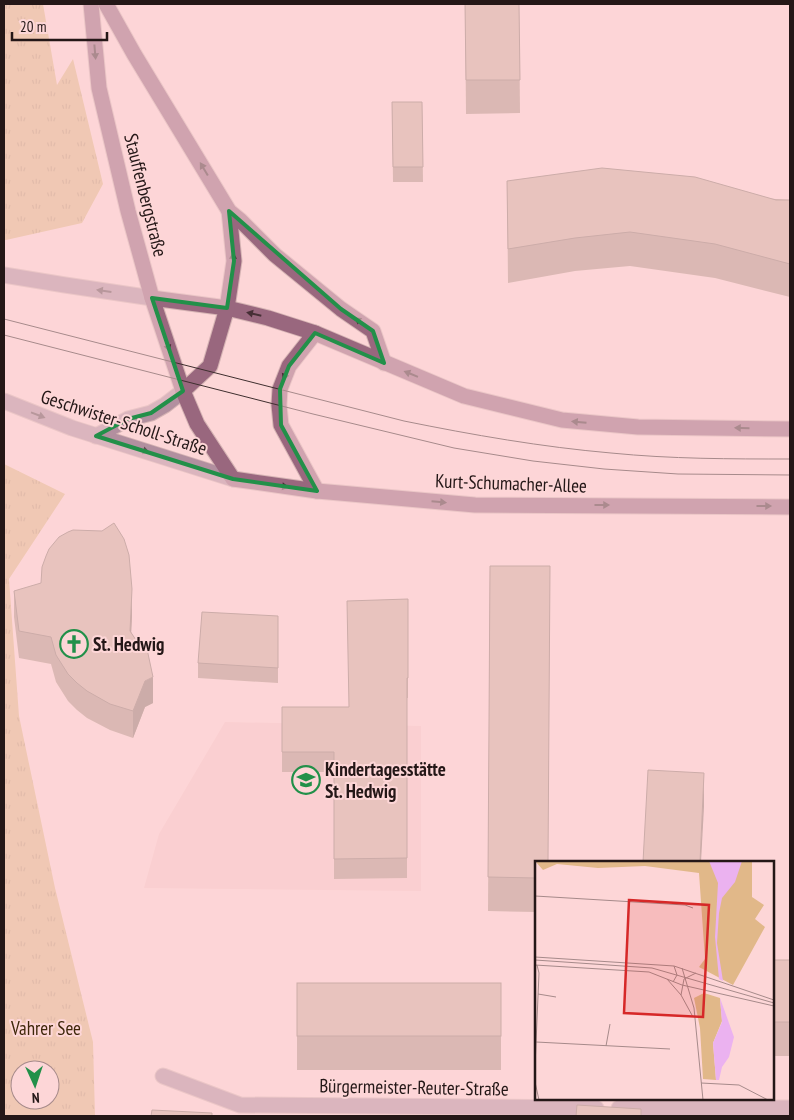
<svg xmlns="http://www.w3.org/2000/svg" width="794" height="1120" font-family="'PT Sans Narrow',sans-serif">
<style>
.built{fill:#f7c8c9}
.park{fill:url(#park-tufts);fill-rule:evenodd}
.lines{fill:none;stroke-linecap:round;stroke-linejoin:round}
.street-casing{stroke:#d6b4b4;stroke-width:17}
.secondary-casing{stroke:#d6b4b4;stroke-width:17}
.street{stroke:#b28f9f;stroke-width:15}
.secondary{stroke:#99677e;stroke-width:15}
.tram{stroke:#3f2f2f;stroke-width:1}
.wall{fill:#b2968a}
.shaded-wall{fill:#917a71}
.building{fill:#cfaea1;stroke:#917a71}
.oneway{fill:#472f36}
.oneway2{fill:#644d54}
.marked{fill:none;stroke:#229049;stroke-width:4;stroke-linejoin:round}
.labels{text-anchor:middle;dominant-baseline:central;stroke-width:4;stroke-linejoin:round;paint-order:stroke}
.street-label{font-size:19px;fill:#241717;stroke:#fdd6d7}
.poi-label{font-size:19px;font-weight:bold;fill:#241717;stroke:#fdd6d7;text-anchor:start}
.park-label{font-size:19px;fill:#3e270a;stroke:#fdd6d7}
.inset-road{fill:none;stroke:#a68a8a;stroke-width:1}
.view{fill:#d62828;fill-opacity:0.15;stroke:#d62828;stroke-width:2.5}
.inset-edge{fill:none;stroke:#241717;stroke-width:2.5}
</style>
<defs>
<pattern id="park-tufts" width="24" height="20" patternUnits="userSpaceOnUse" patternTransform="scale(1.25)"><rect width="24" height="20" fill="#e1b889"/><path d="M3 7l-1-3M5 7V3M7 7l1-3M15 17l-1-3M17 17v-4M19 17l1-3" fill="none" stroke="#c19d76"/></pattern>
</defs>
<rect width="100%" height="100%" fill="#fdd6d7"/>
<!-- built -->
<polygon class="built" points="225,722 421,726 421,891 144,888 159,834"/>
<!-- park -->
<g class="park">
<polygon points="4,4 43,4 57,85 73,59 103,184 82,223 6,240 4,240"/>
<path d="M4,464L65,494L9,579L19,716L55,888L93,1042L95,1116H4ZM20,1070H50V1100H20Z"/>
</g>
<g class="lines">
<defs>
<g id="street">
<polyline points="4,275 65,285 152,298"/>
<polyline points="4,401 72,428 233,479"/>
<polyline points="96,436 128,419 151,413 165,405 183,391"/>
<polyline points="163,1076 240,1105 596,1108"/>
<polyline points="619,1108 790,1108"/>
</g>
<g id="secondary">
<polyline points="91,4 99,88 128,211 152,298 183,391 197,424 233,479 317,491 475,505 790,507"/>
<polyline points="106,4 134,54 229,211 240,220 275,255 341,309 373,331 384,363"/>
<polyline points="152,298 227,308 268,318 315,333 464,396 562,420 638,427 790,429"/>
<polyline points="315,333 289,366 280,389 279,405 281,425 317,491"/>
<polyline points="183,391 210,366 227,308 234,261 229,211"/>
</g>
</defs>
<!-- street casing -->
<use href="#street" class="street-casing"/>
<!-- secondary casing -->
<use href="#secondary" class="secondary-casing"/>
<!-- street -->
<use href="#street" class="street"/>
<!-- secondary -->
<use href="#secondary" class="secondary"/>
<!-- tram -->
<g class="tram">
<path d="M4,319L404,421C473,435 542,447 611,453C671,459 731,459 790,459"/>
<polyline points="4,335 313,414 454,448 533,461 604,469 678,474 790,475"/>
</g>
</g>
<!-- wall -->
<g class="wall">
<polygon points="465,4 519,4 520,113 466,114"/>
<polygon points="392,102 422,102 423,182 393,182"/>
<polygon points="507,181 790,200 790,297 715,278 630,266 575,271 508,283"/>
<polygon points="490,566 536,862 536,912 488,911"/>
<polygon points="14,591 132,615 131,632 153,703 145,707 133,738 110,730 87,718 77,710 68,701 56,682 51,664 19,658 14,617"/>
<polygon points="408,599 408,698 407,698 407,878 334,879 334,772 282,772 282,707 349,707"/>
<polygon points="278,616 278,683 198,678 198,663"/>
<rect x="773" y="960" width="17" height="96"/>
<rect x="297" y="983" width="204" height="87"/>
</g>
<!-- shaded-wall -->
<g class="shaded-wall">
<polygon points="132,589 132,615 130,658 130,631"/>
<polygon points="153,677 153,703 145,707 133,738 133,711 145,681"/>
<polygon points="704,773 704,807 701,862 700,862"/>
</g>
<!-- building -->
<g class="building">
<polygon points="465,4 519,4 520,80 466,80"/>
<polygon points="392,102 422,102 423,167 393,167"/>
<polygon points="602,168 695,177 776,200 790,200 790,264 715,244 630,232 575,238 508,249 507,181"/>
<polygon points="114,523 124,539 129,555 132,589 130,631 142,649 147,649 153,677 145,681 133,711 110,704 87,691 77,683 68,674 56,655 51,637 19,631 14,591 41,583 42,567 46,556 49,549 59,537 68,532 73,530 102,531"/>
<polygon points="490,566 550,566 548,862 536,862 536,878 488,877"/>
<polygon points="408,599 408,678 407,678 407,858 334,859 334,752 282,752 282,707 349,707 347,601"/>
<polygon points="202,612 278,616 278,668 198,663"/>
<polygon points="648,770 704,773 700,862 643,862"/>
<rect x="773" y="960" width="17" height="62"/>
<rect x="297" y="983" width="204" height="53"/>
<polygon points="577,1105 641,1109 641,1116 576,1116"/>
<polygon points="152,1110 212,1113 212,1116 151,1116"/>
</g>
<!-- one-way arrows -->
<defs><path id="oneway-solid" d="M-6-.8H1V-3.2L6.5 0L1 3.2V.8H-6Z" transform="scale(1.25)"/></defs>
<g class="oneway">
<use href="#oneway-solid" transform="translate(95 52) rotate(85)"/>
<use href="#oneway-solid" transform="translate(204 169) rotate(-121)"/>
<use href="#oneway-solid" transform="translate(233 260) rotate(-90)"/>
<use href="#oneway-solid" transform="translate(254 314) rotate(-167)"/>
<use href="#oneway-solid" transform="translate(361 322) rotate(-146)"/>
<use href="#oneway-solid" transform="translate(167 344) rotate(72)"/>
<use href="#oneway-solid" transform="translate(286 373) rotate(112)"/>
<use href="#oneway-solid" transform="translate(411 374) rotate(-158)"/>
<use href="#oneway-solid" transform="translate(579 422) rotate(-175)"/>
<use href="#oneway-solid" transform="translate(742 428) rotate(-179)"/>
<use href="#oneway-solid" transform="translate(281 486) rotate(8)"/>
<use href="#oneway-solid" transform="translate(439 502) rotate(5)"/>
<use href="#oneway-solid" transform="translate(602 505)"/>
<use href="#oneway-solid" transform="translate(764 506)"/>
</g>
<g class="oneway2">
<use href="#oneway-solid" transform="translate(104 291) rotate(-172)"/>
<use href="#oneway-solid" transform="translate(38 415) rotate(21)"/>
<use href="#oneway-solid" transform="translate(142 450) rotate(17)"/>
</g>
<!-- marked area -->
<path d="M0 0H794V1120H0ZM229,211L341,309L373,331L384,363L315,333L289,366L280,389L281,425L317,491L233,479L96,436L128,419L151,413L183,391L152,298L227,308L234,261Z" fill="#fdd6d7" fill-opacity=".55" fill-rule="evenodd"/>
<path class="marked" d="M229,211L341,309L373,331L384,363L315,333L289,366L280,389L281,425L317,491L233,479L96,436L128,419L151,413L183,391L152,298L227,308L234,261Z"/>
<!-- icons -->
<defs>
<symbol id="church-ring" viewBox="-11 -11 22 22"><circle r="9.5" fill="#fdd6d7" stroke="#229049" stroke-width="1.5"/><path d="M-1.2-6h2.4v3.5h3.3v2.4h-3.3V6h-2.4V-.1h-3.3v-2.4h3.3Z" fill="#229049"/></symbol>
<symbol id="school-ring" viewBox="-11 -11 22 22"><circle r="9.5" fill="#fdd6d7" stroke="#229049" stroke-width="1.5"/><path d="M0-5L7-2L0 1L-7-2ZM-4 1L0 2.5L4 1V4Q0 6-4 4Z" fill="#229049"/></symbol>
</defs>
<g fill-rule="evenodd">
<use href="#church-ring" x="58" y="628" width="32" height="32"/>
<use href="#school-ring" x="290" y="764" width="32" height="32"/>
</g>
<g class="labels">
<!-- street labels -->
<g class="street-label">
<text transform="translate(146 195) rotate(76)">Stauffenbergstraße</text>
<text transform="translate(124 422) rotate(18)">Geschwister-Scholl-Straße</text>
<text transform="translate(511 483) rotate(2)">Kurt-Schumacher-Allee</text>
<text transform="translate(414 1087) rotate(1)">Bürgermeister-Reuter-Straße</text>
</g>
<!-- poi labels -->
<g class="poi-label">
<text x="93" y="644">St. Hedwig</text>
<text x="325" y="769">Kindertagesstätte<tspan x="325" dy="22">St. Hedwig</tspan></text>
</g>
<!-- park labels -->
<g class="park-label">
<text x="46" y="1028">Vahrer See</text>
</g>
</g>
<!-- overview -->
<g transform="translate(535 861)">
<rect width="239" height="239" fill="#fdd6d7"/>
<path d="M0,0H217V36L229,44L220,58L230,66L198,124L164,106L170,98L164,12L110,5L63,7L22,3L8,9ZM169,132L185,137L187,160L178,182L181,219L168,218L165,167L159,137Z" fill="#e1b889"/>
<path d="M174,0H207L200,21L187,37L184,52L182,82L188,120L184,118L180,76L183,22ZM185,137L199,176L194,196L187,206L184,219H181L178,182L187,161Z" fill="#ebb2f0"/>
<path class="inset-road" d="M0,35L150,44L158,47M0,96L139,105L239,139M0,99L117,107L239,142M0,104L114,111L147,124L239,145M147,107L159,147L168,239M132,118L146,134L158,156M138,121L142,114L139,105M3,133L21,136M146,134L149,118L161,112M1,181L135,188M71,185L75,163M0,206L4,112L2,104M0,221L4,239M166,222L204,224L233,239"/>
<path class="view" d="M94,39L174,44L168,156L89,152Z"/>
<rect width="239" height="239" class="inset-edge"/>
</g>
<!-- border -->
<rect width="794" height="1120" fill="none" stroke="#241717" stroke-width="10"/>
<!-- north arrow -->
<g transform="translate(35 1085) rotate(177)"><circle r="24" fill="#fdd6d7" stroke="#a68a8a"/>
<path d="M0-4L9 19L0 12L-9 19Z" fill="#229049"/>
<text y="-8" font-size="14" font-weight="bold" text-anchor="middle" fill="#241717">N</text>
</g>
<!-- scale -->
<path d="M12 32v8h95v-8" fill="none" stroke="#241717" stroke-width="2.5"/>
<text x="20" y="32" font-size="15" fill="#241717" stroke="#fdd6d7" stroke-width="4" paint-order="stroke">20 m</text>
</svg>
